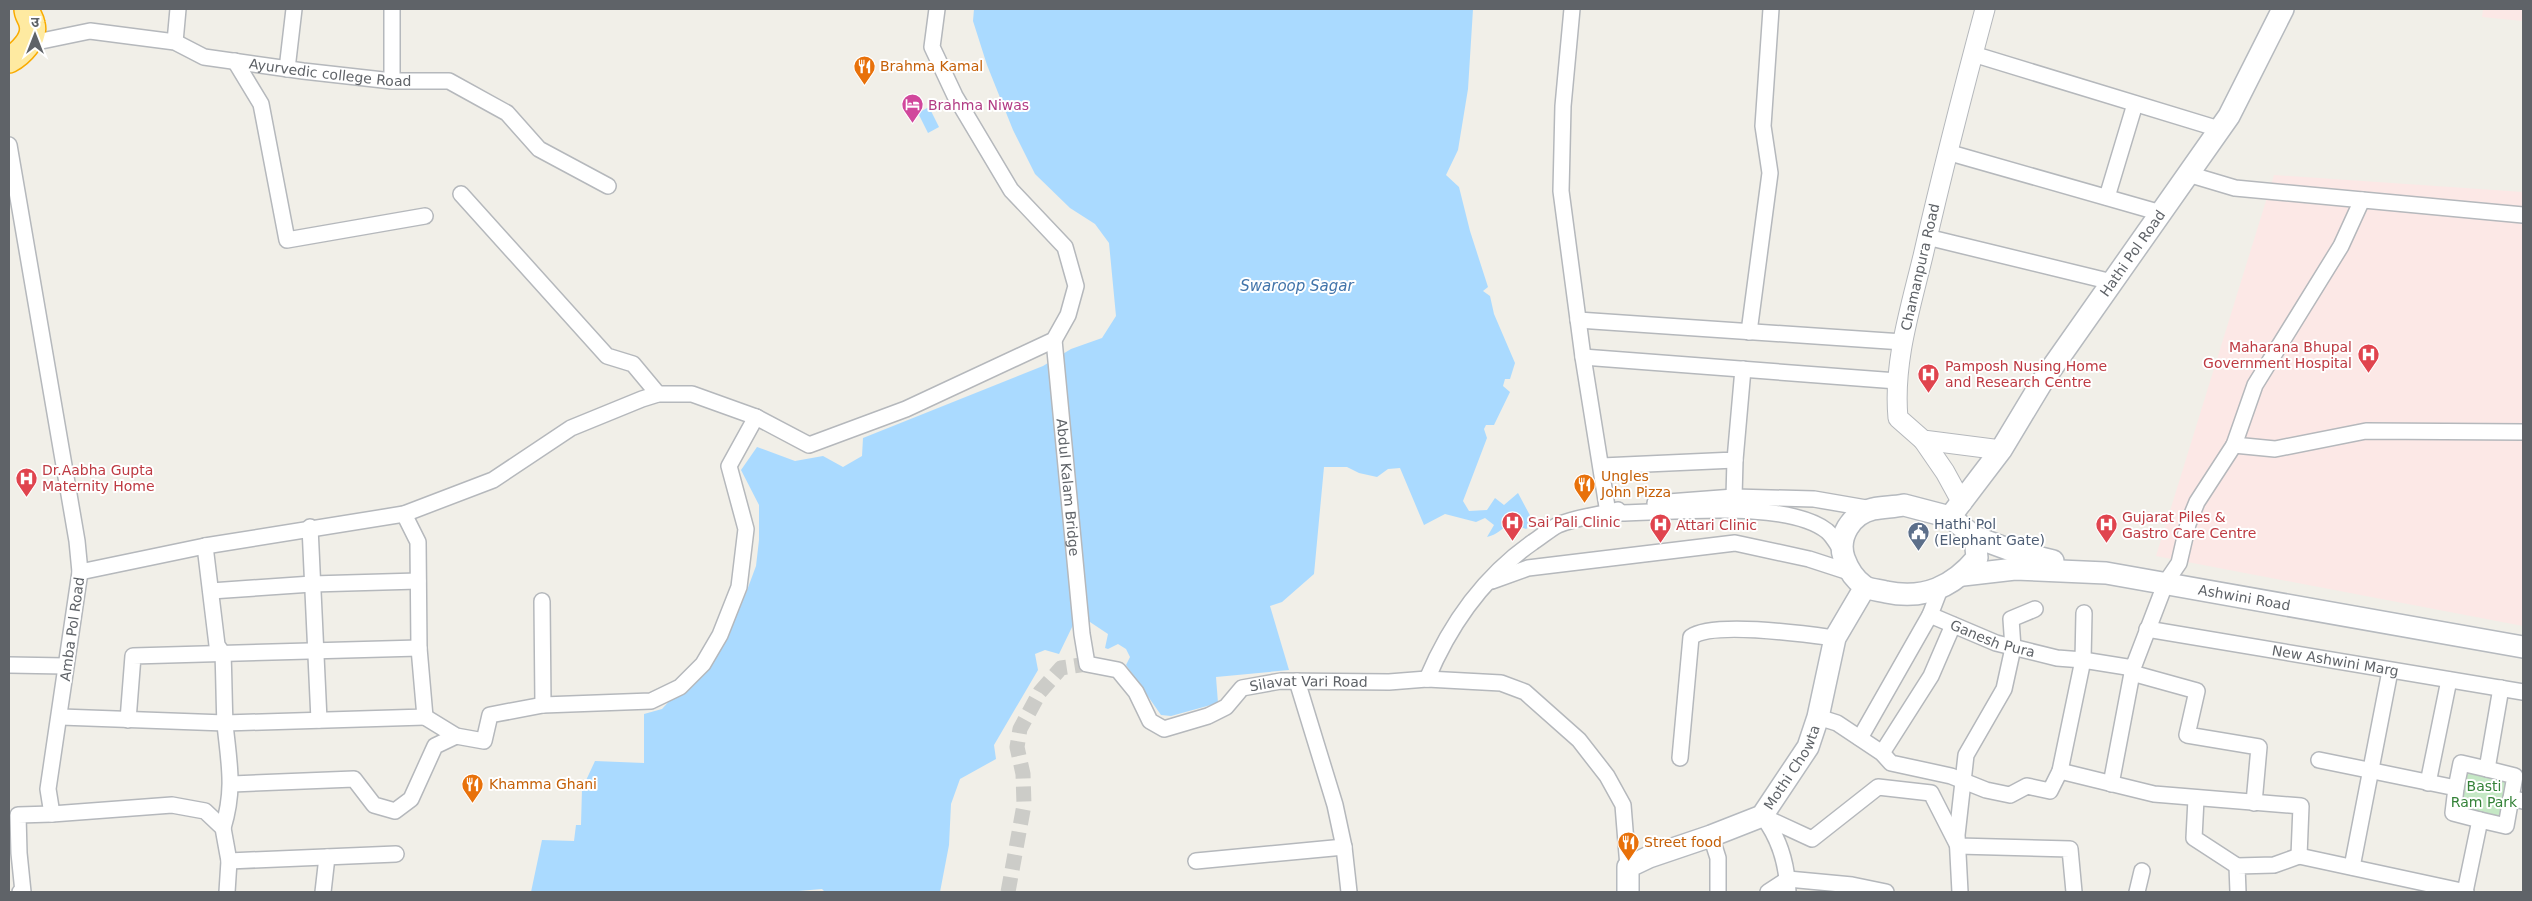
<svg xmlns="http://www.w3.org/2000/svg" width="2532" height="901" font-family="'DejaVu Sans','Noto Sans Devanagari',sans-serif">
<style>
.medical{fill:#fce8e6}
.green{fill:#c5e8c5}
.water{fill:#aadaff}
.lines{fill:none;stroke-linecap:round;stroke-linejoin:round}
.minor-tunnel{stroke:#ccccc8;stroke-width:15;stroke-dasharray:15 8;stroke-linecap:butt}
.minor-casing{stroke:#b5b8bc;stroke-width:18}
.tertiary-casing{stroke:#b5b8bc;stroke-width:21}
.secondary-casing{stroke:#b6babf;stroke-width:24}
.trunk-casing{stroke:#f9ab00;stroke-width:28}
.minor{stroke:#fff;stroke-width:15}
.tertiary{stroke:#fff;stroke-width:19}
.secondary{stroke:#fff;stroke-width:21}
.trunk{stroke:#feeaa1;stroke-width:25}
.labels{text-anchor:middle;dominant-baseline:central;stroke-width:4;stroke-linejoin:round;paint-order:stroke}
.food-label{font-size:14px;fill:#c56008;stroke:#fff;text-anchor:start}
.street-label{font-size:14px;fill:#5f6368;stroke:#fff}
.hotel-label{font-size:14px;fill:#b23c85;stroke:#fff;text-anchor:start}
.health-label{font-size:14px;fill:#be3a42;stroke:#fff;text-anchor:start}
.service-label{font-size:14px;fill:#4e5e75;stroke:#fff;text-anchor:start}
.park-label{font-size:14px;fill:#348238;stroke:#fff}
.water-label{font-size:15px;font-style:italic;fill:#4174aa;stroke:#fff}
</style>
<rect width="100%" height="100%" fill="#f1efe8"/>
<!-- medical -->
<g class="medical">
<polygon points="2483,9 2523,9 2523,21 2482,17"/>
<polygon points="2274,175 2523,192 2523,626 2156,556"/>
</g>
<!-- green -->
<polygon class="green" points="2464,768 2509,777 2503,820 2458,811"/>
<!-- water -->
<g class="water">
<path d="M974,9H1473L1468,89L1458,150L1446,175L1459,187L1470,231L1488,287L1483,291L1490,296L1494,314L1515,363L1510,379H1505L1503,386L1510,392L1494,425H1486L1484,429L1487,438L1463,501L1469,511L1487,510L1495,498L1504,505L1518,493L1534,523L1526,529C1503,518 1506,532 1487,537L1494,525L1485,518L1476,522L1445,514L1424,525L1400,468L1388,469L1377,477L1359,473L1347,467H1324L1314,574L1282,602L1270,606L1289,670L1216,677L1218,703L1171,716L1161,715L1126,665L1130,657L1126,649L1118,644L1108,649L1105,648L1108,634L1090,622L1074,623L1059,654L1045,650L1035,654L1038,670L994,745L996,759L960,779L951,804L949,845L940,892H825L822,889L787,892H531L542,840L574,841L576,825H581L582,789L595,761L644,763V714L662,709L712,655L734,621L746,593L756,566L759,540V505L741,470L757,447L795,461L823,456L843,467L862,456L863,438L1043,366L1071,349L1102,338L1116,316L1109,243L1095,224L1070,208L1035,174L1013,130L987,65L973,21Z"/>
<polygon points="929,107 939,127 928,133 918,113"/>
</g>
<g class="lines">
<!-- minor-tunnel -->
<polyline class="minor-tunnel" points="1008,892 1024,805 1023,774 1017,747 1020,729 1040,692 1061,668 1087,664"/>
<defs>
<g id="minor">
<path d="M1572,9L1563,106L1561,191L1583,357L1608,513C1663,514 1785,498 1827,531C1833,536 1837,544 1841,550"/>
<polyline points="175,42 178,9"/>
<path id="s1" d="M27,44L90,31L175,42L204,57L303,71L392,81H449L507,113L539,149L608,186"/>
<polyline points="1973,54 2219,129"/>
<polyline points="235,61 261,104 287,240 425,216"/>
<polyline points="287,69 294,9"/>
<polyline points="392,81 392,9"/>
<polyline points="9,145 77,541 80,572 48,789 52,814 172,805 205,811 223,828 229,861 227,892"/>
<polyline points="1947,152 2161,213"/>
<polyline points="2188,174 2235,188 2523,215"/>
<polyline points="461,194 607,356 633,364 658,394"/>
<polyline points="2107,197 2135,104"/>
<polyline points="1927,237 2112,282"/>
<polyline points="1578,320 1903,342"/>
<polyline points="1749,332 1770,173 1763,126 1771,9"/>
<path id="s2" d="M1054,340L1082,634L1087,664L1118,670L1136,692L1150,721L1164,729L1208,716L1226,707L1242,688L1281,681L1389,682L1427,679L1501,683L1525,692L1579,740L1607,776L1623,805L1628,867"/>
<polyline points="1583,357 1897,381"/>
<polyline points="2234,445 2275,449 2366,431 2523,432"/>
<polyline points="1602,466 1735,460 1743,369"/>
<polyline points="1734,497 1735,460"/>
<polyline points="1655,503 1734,497 1814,499 1872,509"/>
<polyline points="310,527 319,720"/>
<path d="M205,546L217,645L223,654C224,678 224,701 225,724C229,764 235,788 223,828"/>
<polyline points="80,572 205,546 404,514 493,480 571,428 642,399 658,394 692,394 756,417 809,445 906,409 1054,340 1068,315 1076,286 1065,247 1011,190 955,96 932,47 937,9"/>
<polyline points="1492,581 1528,568 1735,543 1809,559 1849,572"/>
<path id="s3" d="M1940,589L1930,615L1996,643L2057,658L2083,660L2084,613"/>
<polyline points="211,591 312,584 418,581"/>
<polyline points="542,601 543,705"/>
<path id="s4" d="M2147,629L2523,692"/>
<polyline points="9,665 65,666"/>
<polyline points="2132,673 2197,691 2187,735 2259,747 2254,803"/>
<path d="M1427,679C1450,624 1483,577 1533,542C1541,537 1550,529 1558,525C1576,517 1599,515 1618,510"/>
<polyline points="1297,681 1335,805 1344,847 1349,892"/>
<polyline points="61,717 225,723 425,717 419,648 418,542 404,514"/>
<polyline points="425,717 456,736 484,741 490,715 543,705 651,701 680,687 703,664 720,635 739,587 746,529 729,466 756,417"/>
<polyline points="1818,717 1837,723 1882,753 1891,763 1951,776 1986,790 2010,795 2027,786 2050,791 2060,771 2083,660 2133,668 2166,582 2179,563 2188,524 2197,502 2234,445 2255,385 2341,246 2362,200"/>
<polyline points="128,720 133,656 419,648"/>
<polyline points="1860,738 1930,615"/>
<polyline points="1882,753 1931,676 1953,625"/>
<path d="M1680,758L1691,637C1713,621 1805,634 1835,638"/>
<polyline points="2319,760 2456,788 2453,813 2480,820"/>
<polyline points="2487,769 2515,776 2511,798"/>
<polyline points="2060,771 2154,794 2301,806 2299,856"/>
<polyline points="2428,783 2449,680"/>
<polyline points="232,784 354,779 374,805 395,811 411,799 435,746 456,736"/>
<polyline points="2111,784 2133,668"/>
<polyline points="2456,788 2461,763 2487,769 2501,688"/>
<polyline points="2196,799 2194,838 2237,866"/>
<polyline points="1762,816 1812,839 1878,787 1931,793 1958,846 2070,849 2074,892"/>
<path d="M1763,817C1780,839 1787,865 1788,892"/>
<polyline points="1711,836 1718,858 1718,892"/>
<polyline points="2299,856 2466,892"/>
<polyline points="229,861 396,854"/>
<polyline points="1196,861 1344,847"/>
<polyline points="2352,867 2390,671"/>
<polyline points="20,892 23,892 19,853 18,815 52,814"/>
<polyline points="323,892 327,857"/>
<polyline points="1768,892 1788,879 1852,885 1886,892"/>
<polyline points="1960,892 1957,835 1966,755 2004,689 2013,648 2011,619 2035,609"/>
<polyline points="2137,892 2142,871"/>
<polyline points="2238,892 2237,866 2274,865 2299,856"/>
<polyline points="2465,892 2480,820 2506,826 2511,798 2523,801"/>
</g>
<g id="tertiary">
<path d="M1985,9C1963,91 1942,173 1923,256C1910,310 1893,363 1898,418L1923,440L2001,450"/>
<polyline points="1923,440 1945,472 1962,503"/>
</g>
<g id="secondary">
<path d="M1904,505L1950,517L1975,537L1977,558C1953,587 1924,600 1886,592C1879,590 1869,590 1864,586C1854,579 1848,569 1844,558C1837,537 1851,514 1873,509C1883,507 1894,507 1904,505Z"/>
<path id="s5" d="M1950,517L2001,450L2042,382L2229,116L2283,9"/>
<polyline points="1975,537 2016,552 2053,561"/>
<path id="s6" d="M1963,575L2015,569L2106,573L2523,647"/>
<path id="s7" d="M1628,892V867L1649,857L1711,836L1762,816L1808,747L1818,717L1835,638L1865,587"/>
</g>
<path id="trunk" d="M9,60C20,54 36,39 32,24C31,18 27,15 27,9"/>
</defs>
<!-- minor casing -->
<use href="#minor" class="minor-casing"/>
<!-- tertiary casing -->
<use href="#tertiary" class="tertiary-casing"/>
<!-- secondary casing -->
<use href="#secondary" class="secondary-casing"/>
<!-- trunk casing -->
<use href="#trunk" class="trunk-casing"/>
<!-- minor -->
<use href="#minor" class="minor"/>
<!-- tertiary -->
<use href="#tertiary" class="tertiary"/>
<!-- secondary -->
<use href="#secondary" class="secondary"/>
<!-- trunk -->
<use href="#trunk" class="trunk"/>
</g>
<!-- icons -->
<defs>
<symbol id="restaurant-pin" viewBox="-11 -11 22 30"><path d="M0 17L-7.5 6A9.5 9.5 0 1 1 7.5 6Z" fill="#e8710a" stroke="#fff"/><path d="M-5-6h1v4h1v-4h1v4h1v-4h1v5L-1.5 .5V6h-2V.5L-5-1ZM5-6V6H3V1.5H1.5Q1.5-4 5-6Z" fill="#fff"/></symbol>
<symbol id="hotel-pin" viewBox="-11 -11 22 30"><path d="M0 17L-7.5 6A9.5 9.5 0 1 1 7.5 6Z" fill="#d1479c" stroke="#fff"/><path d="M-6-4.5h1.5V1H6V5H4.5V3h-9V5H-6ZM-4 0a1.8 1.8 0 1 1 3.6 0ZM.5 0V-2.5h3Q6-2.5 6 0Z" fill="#fff"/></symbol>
<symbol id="hospital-pin" viewBox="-11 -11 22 30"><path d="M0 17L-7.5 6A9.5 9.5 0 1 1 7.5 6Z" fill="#e0444e" stroke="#fff"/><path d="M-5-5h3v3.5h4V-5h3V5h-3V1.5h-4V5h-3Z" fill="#fff"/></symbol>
<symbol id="civic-pin" viewBox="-11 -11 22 30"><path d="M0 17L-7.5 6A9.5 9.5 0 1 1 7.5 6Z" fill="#5c6f8a" stroke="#fff"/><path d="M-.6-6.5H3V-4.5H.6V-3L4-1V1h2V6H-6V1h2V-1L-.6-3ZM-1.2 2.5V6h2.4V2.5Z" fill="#fff"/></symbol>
</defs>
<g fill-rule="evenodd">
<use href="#restaurant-pin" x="852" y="54" width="25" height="34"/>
<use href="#hotel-pin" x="900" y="92" width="25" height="34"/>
<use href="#hospital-pin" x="2356" y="342" width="25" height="34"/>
<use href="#hospital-pin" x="1916" y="362" width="25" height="34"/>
<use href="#hospital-pin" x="14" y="466" width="25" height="34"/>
<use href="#restaurant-pin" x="1572" y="472" width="25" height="34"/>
<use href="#hospital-pin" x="1500" y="510" width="25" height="34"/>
<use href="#hospital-pin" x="1648" y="512" width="25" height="34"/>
<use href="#hospital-pin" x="2094" y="512" width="25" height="34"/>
<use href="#civic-pin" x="1906" y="520" width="25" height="34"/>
<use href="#restaurant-pin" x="460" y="772" width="25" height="34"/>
<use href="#restaurant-pin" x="1616" y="830" width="25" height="34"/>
</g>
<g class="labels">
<!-- food labels -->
<g class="food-label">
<text x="880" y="66">Brahma Kamal</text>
<text x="1601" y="476">Ungles<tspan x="1601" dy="16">John Pizza</tspan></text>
<text x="489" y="784">Khamma Ghani</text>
<text x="1644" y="842">Street food</text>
</g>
<!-- street labels -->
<g class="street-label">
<text stroke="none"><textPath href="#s1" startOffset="310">Ayurvedic college Road</textPath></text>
<text stroke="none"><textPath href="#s5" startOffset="321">Hathi Pol Road</textPath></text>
<text transform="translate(1920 267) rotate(-77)">Chamanpura Road</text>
<text stroke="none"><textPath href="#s2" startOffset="148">Abdul Kalam Bridge</textPath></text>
<text stroke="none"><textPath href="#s6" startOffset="284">Ashwini Road</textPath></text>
<text transform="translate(72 629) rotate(-82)">Amba Pol Road</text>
<text stroke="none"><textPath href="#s3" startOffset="95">Ganesh Pura</textPath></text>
<text stroke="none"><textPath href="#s4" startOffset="191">New Ashwini Marg</textPath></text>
<text stroke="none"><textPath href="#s2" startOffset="592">Silavat Vari Road</textPath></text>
<text stroke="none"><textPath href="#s7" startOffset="226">Mothi Chowta</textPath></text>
</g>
<!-- hotel labels -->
<g class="hotel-label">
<text x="928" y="105">Brahma Niwas</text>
</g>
<!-- health labels -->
<g class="health-label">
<text x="2352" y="347" text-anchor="end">Maharana Bhupal<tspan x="2352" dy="16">Government Hospital</tspan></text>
<text x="1945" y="366">Pamposh Nusing Home<tspan x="1945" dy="16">and Research Centre</tspan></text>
<text x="42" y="470">Dr.Aabha Gupta<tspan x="42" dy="16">Maternity Home</tspan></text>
<text x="2122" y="517">Gujarat Piles &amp;<tspan x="2122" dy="16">Gastro Care Centre</tspan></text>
<text x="1528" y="522">Sai Pali Clinic</text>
<text x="1676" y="525">Attari Clinic</text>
</g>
<!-- service labels -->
<g class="service-label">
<text x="1934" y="524">Hathi Pol<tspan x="1934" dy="16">(Elephant Gate)</tspan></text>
</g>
<!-- park labels -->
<g class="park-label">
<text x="2484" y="786">Basti<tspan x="2484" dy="16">Ram Park</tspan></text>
</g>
<!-- water labels -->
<g class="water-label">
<text x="1297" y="286">Swaroop Sagar</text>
</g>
</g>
<!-- border -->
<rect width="2532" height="901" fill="none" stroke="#5f6368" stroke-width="20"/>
<!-- north arrow -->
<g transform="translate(35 35)" stroke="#ffffff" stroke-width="4" paint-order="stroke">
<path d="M0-4L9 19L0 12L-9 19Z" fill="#5f6368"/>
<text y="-8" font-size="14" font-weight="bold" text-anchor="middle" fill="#5f6368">उ</text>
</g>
</svg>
